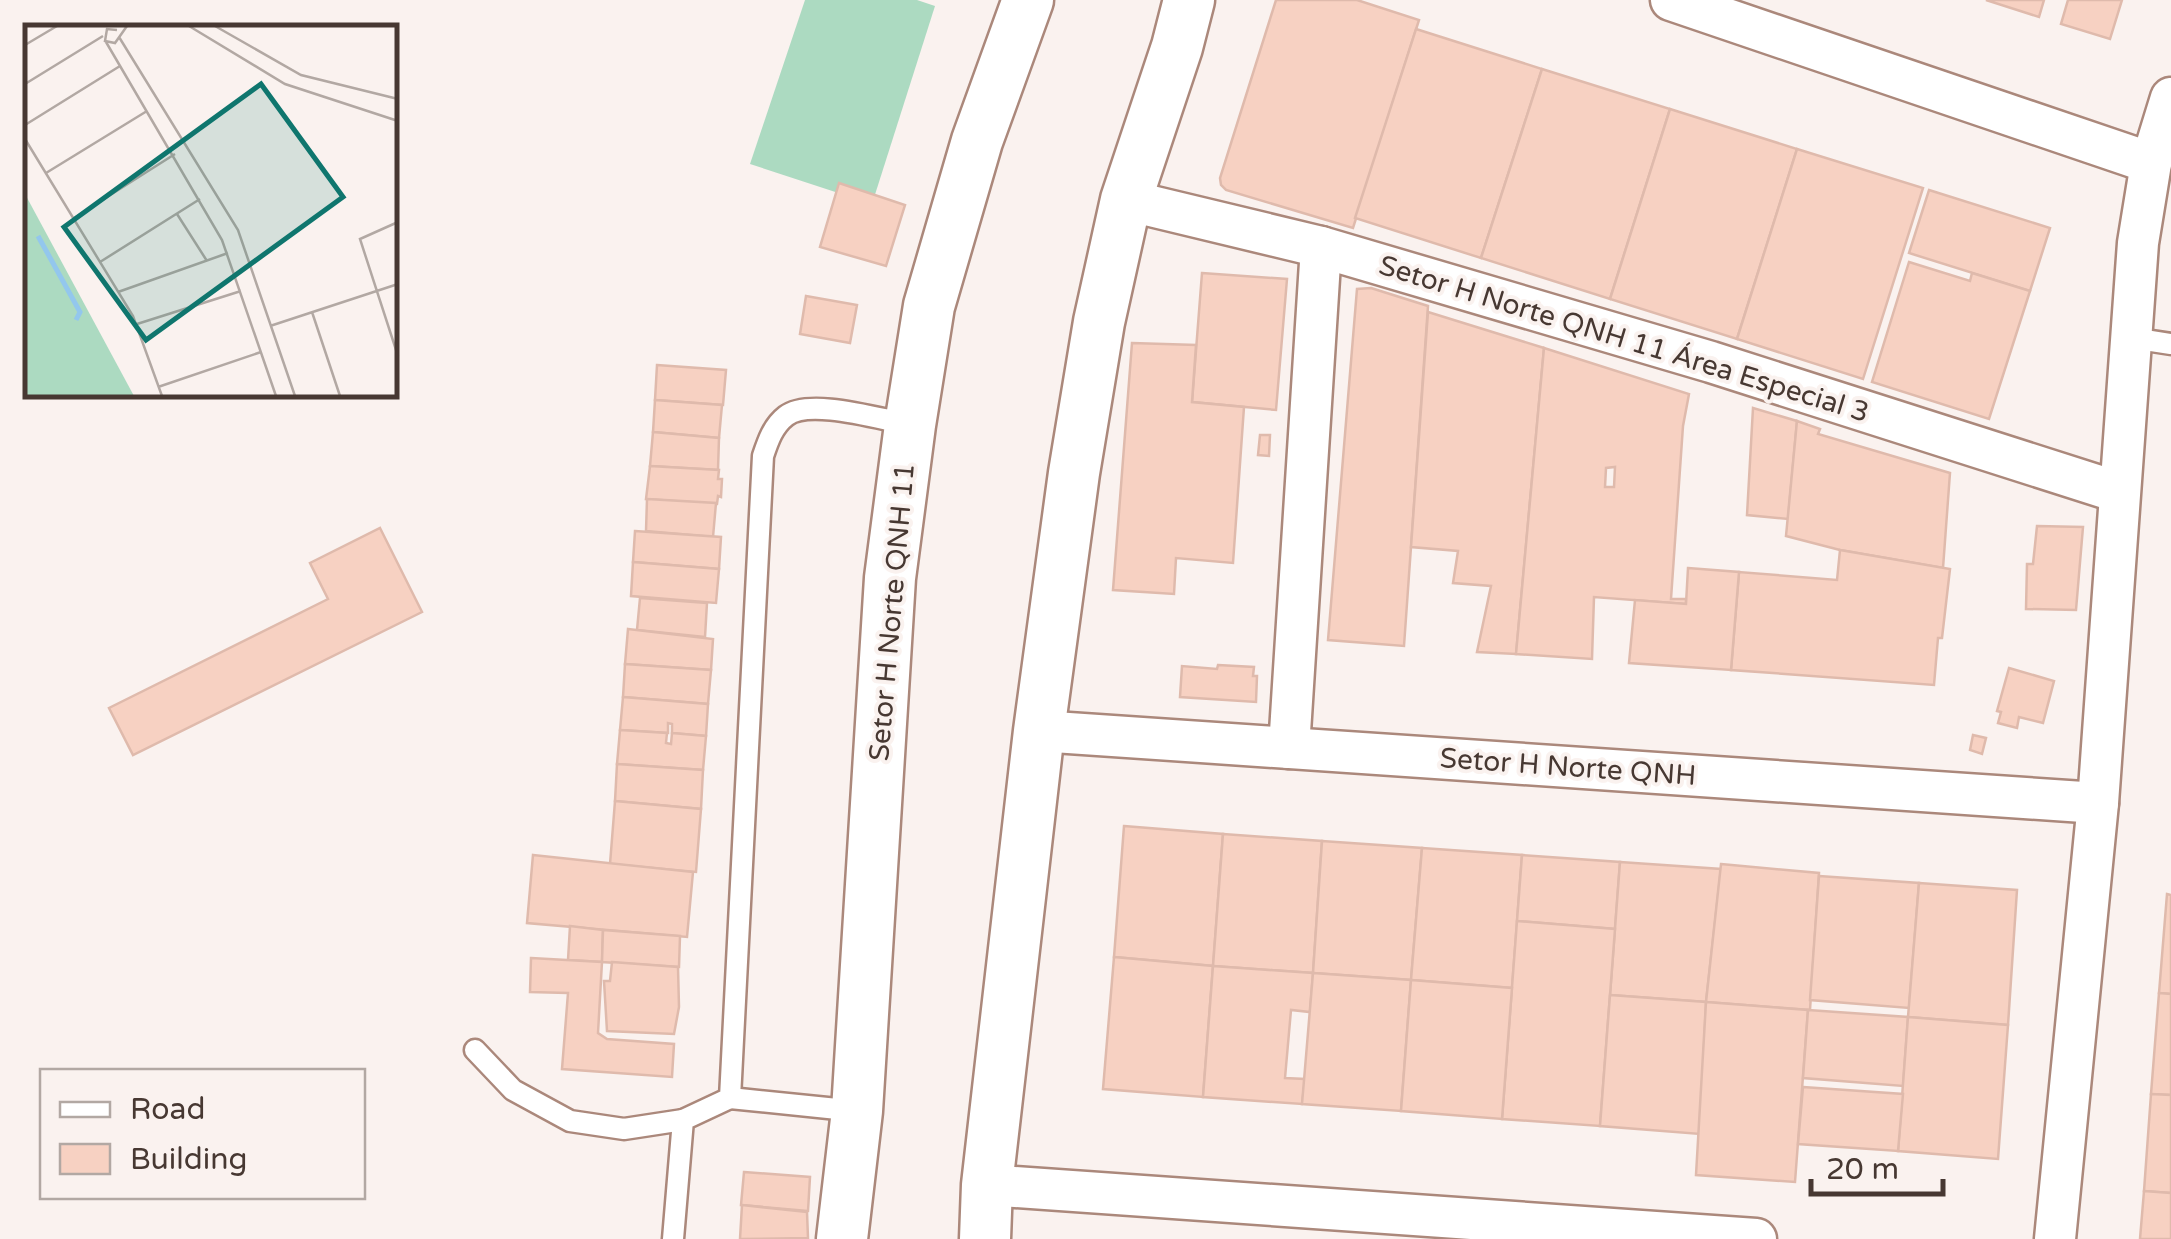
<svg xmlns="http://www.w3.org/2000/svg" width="2171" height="1239" font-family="'Varela Round',sans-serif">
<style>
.grass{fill:#acdac1}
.building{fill:#f7d1c2;stroke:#dfbaac;stroke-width:2.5;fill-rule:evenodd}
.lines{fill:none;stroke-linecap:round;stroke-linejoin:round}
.service-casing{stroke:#ab887b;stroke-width:25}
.minor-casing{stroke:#ab887b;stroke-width:45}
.tertiary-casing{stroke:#ab887b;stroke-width:55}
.service{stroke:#fff;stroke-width:20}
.minor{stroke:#fff;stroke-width:40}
.tertiary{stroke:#fff;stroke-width:50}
.labels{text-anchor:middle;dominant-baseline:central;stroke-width:8;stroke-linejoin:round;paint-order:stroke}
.street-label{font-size:28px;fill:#473832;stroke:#faf2ef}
.inset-river{fill:none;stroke:#93c7ed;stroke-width:5}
.inset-road{fill:none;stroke:#b2a8a3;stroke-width:2.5}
.view{fill:#0f766e;fill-opacity:0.15;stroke:#0f766e;stroke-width:5}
.inset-edge{fill:none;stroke:#473832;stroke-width:5}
</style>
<rect width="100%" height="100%" fill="#faf2ef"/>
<!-- grass -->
<polygon class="grass" points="805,0 917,0 935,6 872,204 750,164"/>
<!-- building -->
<g class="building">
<polygon points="1276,0 1357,0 1419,20 1353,228 1226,190 1221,185 1220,178"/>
<polygon points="1986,0 2044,0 2039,17"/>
<polygon points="2068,0 2122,0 2110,39 2061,24"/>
<polygon points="1416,29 1542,69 1481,258 1355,218"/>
<polygon points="1542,69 1670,109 1610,299 1481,258"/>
<polygon points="1670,109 1797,149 1737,339 1610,299"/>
<polygon points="1797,149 1923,188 1863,379 1737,339"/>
<polygon points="839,183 905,205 886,266 820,247"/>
<polygon points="1929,190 2050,228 2030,291 1909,253"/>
<polygon points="1909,262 1970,281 1972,273 2030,291 1989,419 1872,382"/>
<polygon points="1202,273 1287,279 1276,410 1192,402"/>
<polygon points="1371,288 1428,306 1404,646 1328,640 1357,289"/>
<polygon points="806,296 857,305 850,343 800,334"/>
<polygon points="1428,312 1544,348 1516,654 1477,652 1491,586 1453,583 1458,551 1411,547"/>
<polygon points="1132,343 1196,345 1192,402 1244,407 1233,563 1176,558 1174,594 1113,590"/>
<path d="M1544,348L1689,394L1683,426L1671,599H1686V604L1594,597L1592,659L1516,654ZM1615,467L1614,487H1605L1606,468Z"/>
<polygon points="657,365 726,370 723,405 655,400"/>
<polygon points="655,400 722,405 719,438 653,432"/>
<polygon points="1753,408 1797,421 1788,519 1747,515"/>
<polygon points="1797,421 1820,429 1818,434 1950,473 1943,568 1840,550 1786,536"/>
<polygon points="653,432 719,438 718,470 650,466"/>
<polygon points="1260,435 1270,435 1269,456 1258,455"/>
<polygon points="650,466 719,470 718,479 722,479 721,497 718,496 717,504 646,499"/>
<polygon points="647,499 716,503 713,537 646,531"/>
<polygon points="2037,526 2083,527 2076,610 2026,609 2027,564 2033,564"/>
<polygon points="380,528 422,612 133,755 109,708 328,599 310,563"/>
<polygon points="635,531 721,537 719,569 633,562"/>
<polygon points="1840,550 1950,569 1942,638 1938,638 1934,685 1731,670 1739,572 1837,580"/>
<polygon points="633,562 719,569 716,603 631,596"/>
<polygon points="1688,568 1739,572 1731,670 1629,663 1635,600 1686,604"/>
<polygon points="640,598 707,603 705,637 637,630"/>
<polygon points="628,629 713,639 711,670 625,664"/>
<polygon points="625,664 711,670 708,704 623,697"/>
<polygon points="1218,665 1254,667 1253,676 1257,676 1256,702 1180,697 1182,666 1217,669"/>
<polygon points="2009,668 2054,681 2043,723 2019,717 2017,728 1998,723 2001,712 1997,711"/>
<polygon points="623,697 708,704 706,736 672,733 672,724 668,723 668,733 620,730"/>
<polygon points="620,730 667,733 666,743 671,744 672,733 706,736 703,770 617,764"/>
<polygon points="1973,735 1986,738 1982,754 1970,750"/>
<polygon points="617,764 703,770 701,809 615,801"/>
<polygon points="615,801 701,809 696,872 610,864"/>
<polygon points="1124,826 1223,834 1213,966 1114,957"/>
<polygon points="1223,834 1322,841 1313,973 1213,966"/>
<polygon points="1322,841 1422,848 1411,980 1313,973"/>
<polygon points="1422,848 1522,855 1512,988 1411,980"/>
<polygon points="533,855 693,872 687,937 527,923"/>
<polygon points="1522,855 1620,862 1615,929 1517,921"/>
<polygon points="1620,862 1721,869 1706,1002 1610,995"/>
<polygon points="1721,864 1819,873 1810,1010 1706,1002"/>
<polygon points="1819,876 1919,883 1909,1008 1810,1000"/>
<polygon points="1919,883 2017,890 2008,1025 1908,1017"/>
<polygon points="2167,894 2171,895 2171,994 2159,993"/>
<polygon points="1517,921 1615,929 1600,1126 1502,1119"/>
<polygon points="570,926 603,930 602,962 568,960"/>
<polygon points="603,930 680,936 679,967 602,962"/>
<polygon points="1114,957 1213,966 1203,1097 1103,1089"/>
<polygon points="531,958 602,962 598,1033 607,1039 674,1044 672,1077 562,1069 568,993 530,992"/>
<polygon points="612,962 678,967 679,1007 674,1034 607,1031 604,981 610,981"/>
<polygon points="1213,966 1313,973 1310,1012 1291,1010 1285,1078 1305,1079 1302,1104 1203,1097"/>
<polygon points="1313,973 1411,980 1401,1111 1302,1104"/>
<polygon points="1411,980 1512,988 1502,1119 1401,1111"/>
<polygon points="2159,993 2171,994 2171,1095 2151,1094"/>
<polygon points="1610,995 1706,1002 1700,1134 1600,1126"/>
<polygon points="1706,1002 1808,1010 1795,1182 1696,1175"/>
<polygon points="1808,1010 1908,1017 1903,1086 1803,1078"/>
<polygon points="1908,1017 2008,1025 1998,1159 1898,1151"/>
<polygon points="1803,1087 1903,1094 1898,1151 1798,1144"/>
<polygon points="2151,1094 2171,1095 2171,1193 2144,1191"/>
<polygon points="744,1172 810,1177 808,1211 741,1205"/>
<polygon points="2144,1191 2171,1193 2171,1239 2140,1239"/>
<polygon points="742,1205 807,1212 808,1238 740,1239"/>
</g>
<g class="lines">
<defs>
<g id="service">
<polyline points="2132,338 2171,344"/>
<polyline points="475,1050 513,1090 570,1121 624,1129 683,1120"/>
<polyline points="730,1098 857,1111"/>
<path d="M673,1239L683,1120L730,1098L763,456C768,441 773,426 786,416C809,398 879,419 908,424"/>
</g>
<g id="minor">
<polyline points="1671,0 2151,163"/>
<polyline points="1126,200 1321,247 1711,362 2118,492"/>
<polyline points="1039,731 2098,803"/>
<polyline points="1289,748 1321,247"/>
<polyline points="987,1185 1756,1239"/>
<polyline points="2055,1239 2098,803 2138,243 2151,163 2171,98"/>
</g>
<g id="tertiary">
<polyline points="842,1239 857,1111 890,578 910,425 929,306 977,141 1028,0"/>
<polyline points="985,1239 987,1185 1039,731 1074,473 1099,322 1126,200 1177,47 1189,0"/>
</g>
</defs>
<!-- service casing -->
<use href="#service" class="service-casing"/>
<!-- minor casing -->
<use href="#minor" class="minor-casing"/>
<!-- tertiary casing -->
<use href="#tertiary" class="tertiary-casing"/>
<!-- service -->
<use href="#service" class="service"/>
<!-- minor -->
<use href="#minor" class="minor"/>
<!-- tertiary -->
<use href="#tertiary" class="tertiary"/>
</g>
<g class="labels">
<!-- street labels -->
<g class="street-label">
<text transform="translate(1624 339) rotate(17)">Setor H Norte QNH 11 Área Especial 3</text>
<text transform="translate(892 612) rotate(-85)">Setor H Norte QNH 11</text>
<text transform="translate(1568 767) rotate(4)">Setor H Norte QNH</text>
</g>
</g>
<!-- overview -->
<g transform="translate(25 25)">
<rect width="372" height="372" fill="#faf2ef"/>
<path d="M0,169L109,371H0Z" fill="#acdac1"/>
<path class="inset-river" d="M13,211L55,287L51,295"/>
<path class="inset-road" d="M164,1L260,59L373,96M190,1L276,50L373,74M92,5L82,4L80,16L90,18L102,1M94,12L213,205L270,371M81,17L197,215L251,371M0,20L32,1M0,59L78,11M0,100L95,41M0,114L108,291L137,371M21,148L122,86M152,189L182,236M49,193L150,129M373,197L335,214L373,331M75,237L175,174M93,267L203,228M287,287L315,371M112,299L216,266M245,301L373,259M133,362L236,327"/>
<path class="view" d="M236,59L318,172L121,315L39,202Z"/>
<rect width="372" height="372" class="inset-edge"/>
</g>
<!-- legend -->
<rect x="40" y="1069" width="325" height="130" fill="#faf2ef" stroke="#b2a8a3" stroke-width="2.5"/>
<rect x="60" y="1102" width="50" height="15" fill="#ffffff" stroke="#b2a8a3" stroke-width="2.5"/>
<text x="130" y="1119" font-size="30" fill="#473832">Road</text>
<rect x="60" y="1144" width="50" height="30" fill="#f7d1c2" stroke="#b2a8a3" stroke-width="2.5"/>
<text x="130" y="1169" font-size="30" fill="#473832">Building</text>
<!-- scale -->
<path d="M1811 1179v15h132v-15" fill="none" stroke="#473832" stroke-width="5"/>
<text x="1826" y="1179" font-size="30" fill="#473832" stroke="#faf2ef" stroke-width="8" paint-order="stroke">20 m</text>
</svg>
